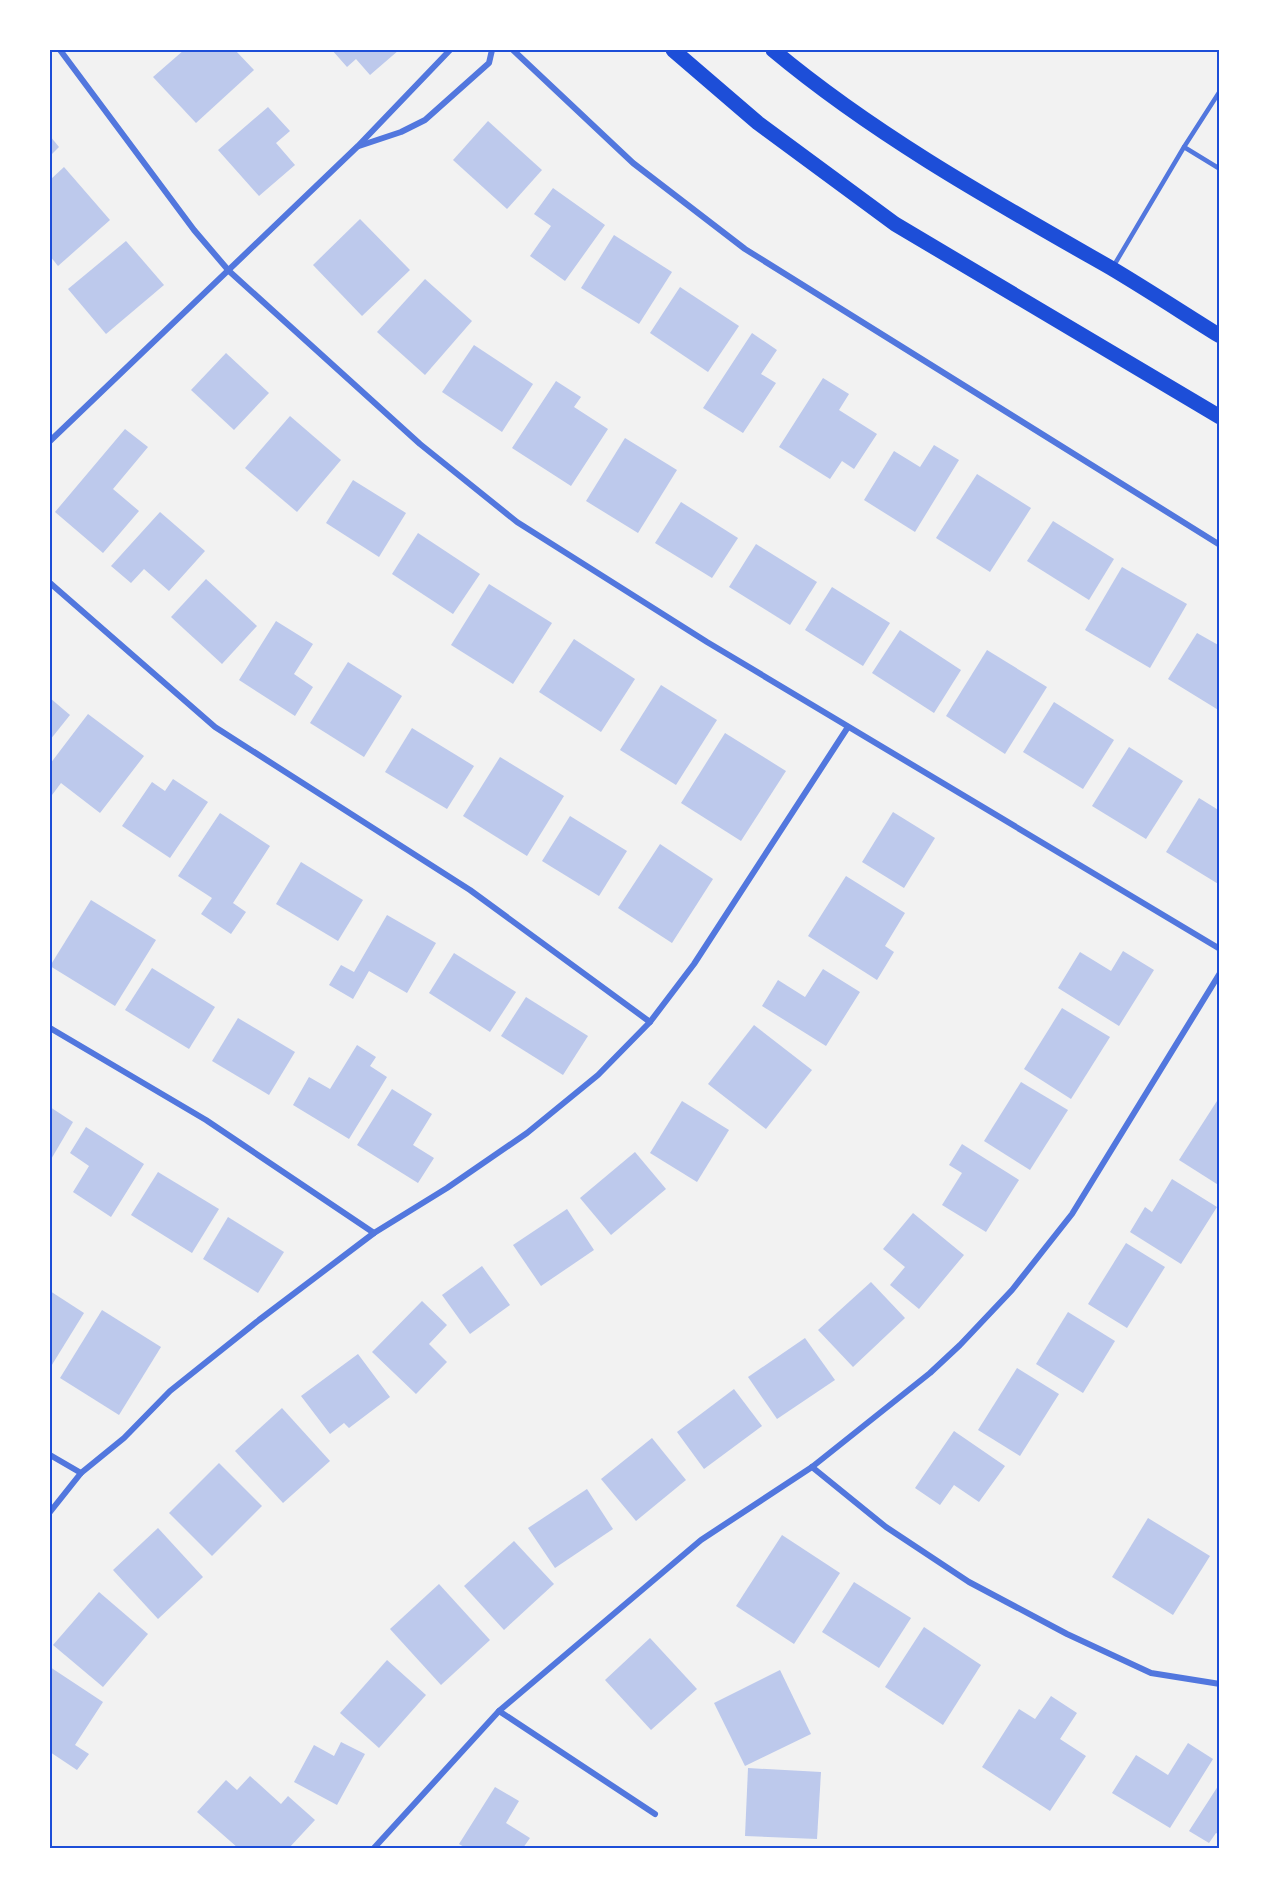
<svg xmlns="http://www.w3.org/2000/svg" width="1269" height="1898" font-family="'Alegreya Sans',sans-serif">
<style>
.building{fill:#bdc9ec}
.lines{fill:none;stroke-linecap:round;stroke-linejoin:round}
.service{stroke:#5277de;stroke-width:4.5}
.minor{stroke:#5277de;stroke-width:6}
.primary{stroke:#1d4ed8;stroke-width:15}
.neatline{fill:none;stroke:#1d4ed8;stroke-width:2}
</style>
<rect width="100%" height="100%" fill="#f2f2f2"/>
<!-- building -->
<g class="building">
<polygon points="184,50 235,50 254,70 196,123 153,77"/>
<polygon points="332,50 399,50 370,75 356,59 347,67"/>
<polygon points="268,107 290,131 276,143 295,165 259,196 218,150"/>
<polygon points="488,121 542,170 507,209 453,160"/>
<polygon points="50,136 59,147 50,156"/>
<polygon points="64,167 110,220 58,266 50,256 50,180"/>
<polygon points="553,188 605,225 565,281 530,256 551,226 534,214"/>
<polygon points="360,219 410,270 362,316 313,265"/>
<polygon points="614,235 672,272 639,324 581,288"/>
<polygon points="126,241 164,285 106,334 68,289"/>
<polygon points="425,279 472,321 425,375 377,332"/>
<polygon points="680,287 739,326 708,372 650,333"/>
<polygon points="752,333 777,350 761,374 776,383 743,433 703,408"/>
<polygon points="474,345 533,384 502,432 442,392"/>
<polygon points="226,353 269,393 234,430 191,390"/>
<polygon points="823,378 849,394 839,410 877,434 854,469 842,461 830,479 779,447"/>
<polygon points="556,381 581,397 574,407 608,429 571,486 512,448"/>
<polygon points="290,416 341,460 297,512 245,468"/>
<polygon points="125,429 148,447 113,489 139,511 103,553 55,512"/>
<polygon points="625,438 677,470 638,533 586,501"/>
<polygon points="934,445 959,460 915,532 864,500 894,451 920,467"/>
<polygon points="977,474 1031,508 990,572 936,538"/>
<polygon points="353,480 406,513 379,557 326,523"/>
<polygon points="681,502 738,538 712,578 655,543"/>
<polygon points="160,512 205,551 169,591 144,569 131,583 111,566"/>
<polygon points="1053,521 1114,559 1089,600 1027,561"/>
<polygon points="418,533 480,574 453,614 392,574"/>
<polygon points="756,544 817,582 790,625 729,587"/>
<polygon points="1122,567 1187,604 1150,668 1085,630"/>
<polygon points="206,579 257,626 222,664 171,617"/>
<polygon points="489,584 552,623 513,684 451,645"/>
<polygon points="832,587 890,623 863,666 805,630"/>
<polygon points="276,621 313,644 294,674 313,687 295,716 239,680"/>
<polygon points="900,630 961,670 934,713 872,673"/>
<polygon points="1197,633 1220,646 1220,711 1168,679"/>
<polygon points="574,639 635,679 601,732 539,692"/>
<polygon points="987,650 1047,687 1005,754 946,716"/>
<polygon points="348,662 402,696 364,757 310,723"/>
<polygon points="661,685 717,720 676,785 620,750"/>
<polygon points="50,698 70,715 50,740"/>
<polygon points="1054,702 1114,740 1083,789 1023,752"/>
<polygon points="88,714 144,756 100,813 61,783 52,795 50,793 50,764"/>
<polygon points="412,728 474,766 447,809 385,772"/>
<polygon points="725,733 786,771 741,841 681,803"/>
<polygon points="1129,747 1183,781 1146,839 1092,806"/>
<polygon points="500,757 564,796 527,856 463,816"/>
<polygon points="173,779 208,802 170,858 122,826 152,782 165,791"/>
<polygon points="1199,798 1220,811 1220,885 1166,852"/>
<polygon points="893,812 935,838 904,888 862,862"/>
<polygon points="220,813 270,846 233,903 246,912 231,934 201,914 212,898 178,876"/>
<polygon points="570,816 627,851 599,896 542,861"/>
<polygon points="660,844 713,879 672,943 618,908"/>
<polygon points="301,862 363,900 338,941 276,904"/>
<polygon points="846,876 905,913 885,946 894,952 877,980 808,936"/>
<polygon points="91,900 156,940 115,1006 50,966"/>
<polygon points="387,915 436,943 407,993 369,971 353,999 329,985 341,965 354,972"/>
<polygon points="1123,951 1154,970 1119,1026 1058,988 1080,952 1111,971"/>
<polygon points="454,953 516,992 490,1032 429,993"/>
<polygon points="152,968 215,1007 189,1049 125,1010"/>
<polygon points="823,969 860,992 826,1046 762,1006 778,980 805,997"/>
<polygon points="526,997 588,1036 563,1075 501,1036"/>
<polygon points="1062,1008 1110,1037 1071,1099 1024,1069"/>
<polygon points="238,1018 295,1052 269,1095 212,1061"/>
<polygon points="754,1025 812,1070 766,1129 708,1084"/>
<polygon points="357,1045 376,1057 370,1066 387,1077 349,1139 293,1105 309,1077 330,1089"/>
<polygon points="1021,1082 1068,1110 1030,1170 984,1141"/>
<polygon points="392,1089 432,1114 413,1145 434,1158 418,1183 357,1145"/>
<polygon points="682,1101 729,1130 697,1182 650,1153"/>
<polygon points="1217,1101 1220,1102 1220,1186 1179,1160"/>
<polygon points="50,1107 73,1122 50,1161"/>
<polygon points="86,1127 144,1164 111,1217 73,1192 89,1166 70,1153"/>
<polygon points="962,1144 1019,1180 986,1232 942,1205 962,1173 949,1165"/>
<polygon points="635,1152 666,1189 611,1235 580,1198"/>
<polygon points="158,1172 219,1209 192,1253 131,1215"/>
<polygon points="1172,1179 1217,1207 1181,1264 1130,1232 1145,1207 1152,1212"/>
<polygon points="567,1209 594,1250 541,1286 513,1245"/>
<polygon points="913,1213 964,1255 919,1309 890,1285 905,1267 883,1249"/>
<polygon points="228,1217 284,1252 258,1293 203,1259"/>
<polygon points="1126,1243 1165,1267 1127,1328 1088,1304"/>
<polygon points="482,1266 510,1305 470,1334 442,1295"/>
<polygon points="871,1282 905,1318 853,1367 818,1330"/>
<polygon points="50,1291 84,1313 50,1368"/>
<polygon points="422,1301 447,1325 429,1344 447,1362 416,1394 372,1352"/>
<polygon points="102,1310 161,1347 119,1415 60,1378"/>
<polygon points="1068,1312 1115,1341 1083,1393 1036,1364"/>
<polygon points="805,1338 835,1380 777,1419 748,1377"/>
<polygon points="358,1354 390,1397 349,1428 344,1423 330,1434 301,1396"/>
<polygon points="1017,1368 1059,1394 1020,1456 978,1430"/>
<polygon points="734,1389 762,1426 704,1469 677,1432"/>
<polygon points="282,1408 330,1461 283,1503 235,1451"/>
<polygon points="954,1431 1005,1466 979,1502 954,1485 940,1505 915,1488"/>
<polygon points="652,1438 686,1480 636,1521 601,1479"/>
<polygon points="219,1463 262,1506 212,1556 169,1513"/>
<polygon points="587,1489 613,1529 555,1568 528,1528"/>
<polygon points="1148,1518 1210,1556 1173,1615 1112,1577"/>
<polygon points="158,1528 203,1577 158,1619 113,1570"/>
<polygon points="782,1535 840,1573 794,1644 736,1606"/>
<polygon points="514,1541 554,1584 504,1630 464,1586"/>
<polygon points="854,1582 911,1618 879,1668 822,1632"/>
<polygon points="439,1584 490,1640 441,1685 390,1629"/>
<polygon points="99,1592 148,1634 103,1687 53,1645"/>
<polygon points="924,1627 981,1665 943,1725 885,1687"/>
<polygon points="650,1638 697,1689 651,1730 605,1680"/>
<polygon points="387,1660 426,1695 379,1748 340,1713"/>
<polygon points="50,1667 103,1702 75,1745 89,1754 77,1770 50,1752"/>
<polygon points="780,1670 811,1734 745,1766 714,1703"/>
<polygon points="1051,1696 1077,1713 1060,1739 1086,1756 1050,1811 982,1767 1019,1709 1035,1719"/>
<polygon points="341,1742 365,1754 337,1805 294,1782 314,1745 334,1756"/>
<polygon points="1188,1743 1213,1759 1170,1828 1112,1793 1136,1755 1168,1775"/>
<polygon points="748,1768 821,1772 817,1839 745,1836"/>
<polygon points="250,1776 281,1804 288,1796 315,1820 289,1848 238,1848 197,1812 226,1780 237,1790"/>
<polygon points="1220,1783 1220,1835 1216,1833 1209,1843 1189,1831"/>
<polygon points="495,1787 519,1801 506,1823 530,1838 523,1848 466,1848 459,1844"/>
</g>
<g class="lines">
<!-- service -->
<g class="service">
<polyline points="1184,147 1220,91"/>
<polyline points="1113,267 1184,147 1220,169"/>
</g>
<!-- minor -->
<g class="minor">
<polyline points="60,50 194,230 229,271 420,444 517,522 707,642 1220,949"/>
<polyline points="513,50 633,163 745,249 1220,545"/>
<polyline points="359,146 401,132 425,120 489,63 492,50"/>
<polyline points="50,441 358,146 450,50"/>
<polyline points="50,583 215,727 470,890 650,1022"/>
<polyline points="50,1028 206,1120 374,1233"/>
<polyline points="50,1455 81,1473"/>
<polyline points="812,1467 886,1527 969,1582 1067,1634 1151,1673 1220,1684"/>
<polyline points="50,1512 81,1473 124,1438 170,1391 259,1320 374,1233 447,1188 527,1133 598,1075 650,1022 694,964 848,727"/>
<polyline points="499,1711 655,1814"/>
<polyline points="374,1848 499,1711 701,1540 812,1467 930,1373 960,1345 1012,1290 1072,1214 1220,973"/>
</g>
<!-- primary -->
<g class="primary">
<polyline points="673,50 758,123 895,224 1220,417"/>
<path d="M773,50C876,136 995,202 1111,268C1148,290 1183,313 1220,336"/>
</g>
</g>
<!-- border -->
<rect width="1269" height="1898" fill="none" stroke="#ffffff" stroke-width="102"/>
<rect x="51" y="51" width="1167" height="1796" class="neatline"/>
</svg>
